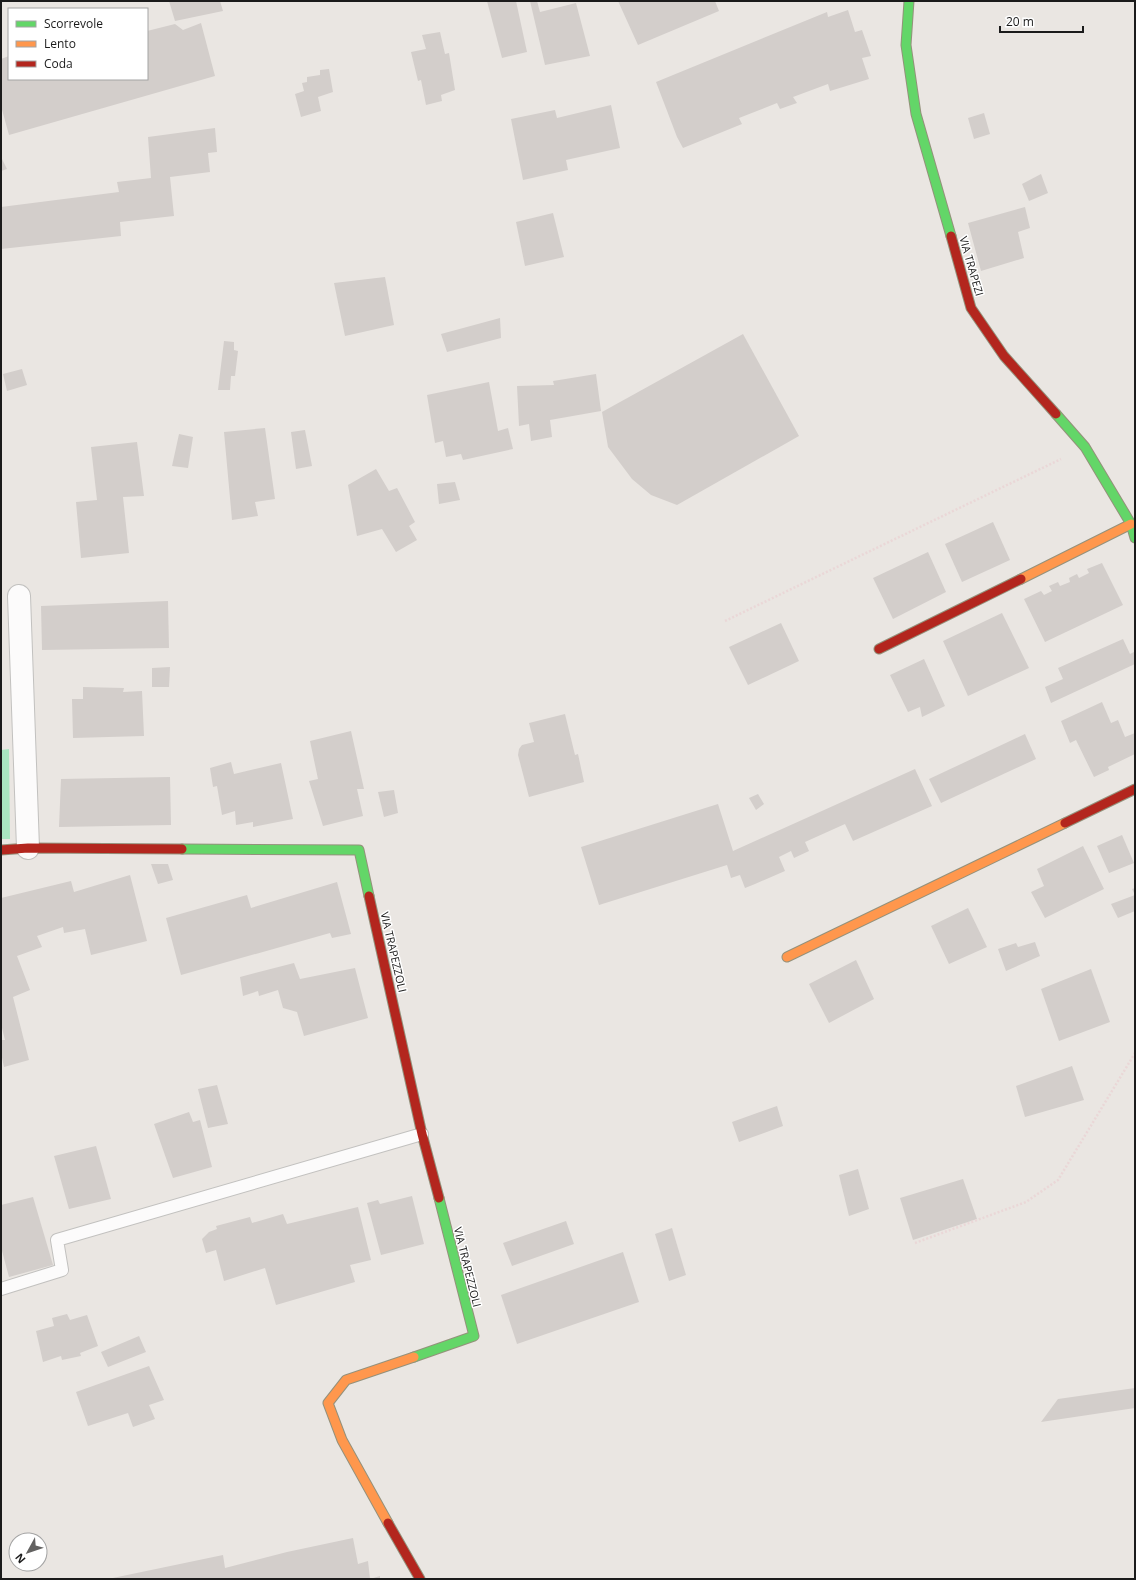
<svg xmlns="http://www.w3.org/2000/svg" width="1136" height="1580" font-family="'Open Sans',sans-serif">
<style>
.pitch{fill:#a9e6c1}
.building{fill:#d3cecb}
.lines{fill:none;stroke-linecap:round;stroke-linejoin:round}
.lane-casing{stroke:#c2c1bf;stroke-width:14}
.street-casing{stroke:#c2c1bf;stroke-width:24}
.fast-casing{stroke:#94917b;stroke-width:11}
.slow-casing{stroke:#94917b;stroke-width:11}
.jam-casing{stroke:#94917b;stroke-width:11}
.path{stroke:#ead7d7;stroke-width:2.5;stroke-dasharray:2 2;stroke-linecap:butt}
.lane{stroke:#fcfbfb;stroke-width:12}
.street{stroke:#fcfbfb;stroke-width:22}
.fast{stroke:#63d668;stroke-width:9}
.slow{stroke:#ff974d;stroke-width:9}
.jam{stroke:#b3261e;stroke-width:9}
.labels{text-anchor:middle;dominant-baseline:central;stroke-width:3;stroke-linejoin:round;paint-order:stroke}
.street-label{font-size:11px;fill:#1b1b1b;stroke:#fff}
</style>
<rect width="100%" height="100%" fill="#eae6e2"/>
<!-- pitch -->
<polygon class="pitch" points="9,749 10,839 1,839 1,750"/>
<!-- building -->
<g class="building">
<polygon points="169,1 220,1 223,11 175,21"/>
<polygon points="487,1 516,1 527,52 502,58"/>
<polygon points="530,1 537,1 540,12 576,3 590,56 545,65"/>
<polygon points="618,1 715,1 719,11 638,45"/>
<polygon points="848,10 855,32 862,30 871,56 862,58 869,79 830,91 828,84 793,97 797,103 780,109 777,103 739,118 742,124 683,148 677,137 656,82 827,12 828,17"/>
<polygon points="201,23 215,76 9,135 1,106 1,59 9,56 9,79 147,79 147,31 175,24 183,30"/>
<polygon points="440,32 445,54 449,53 455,90 441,95 442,101 426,105 421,80 418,81 411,52 426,49 422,35"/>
<polygon points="329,69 333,92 318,97 321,111 301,117 295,94 304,91 302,83 307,82 307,77 320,75 320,70"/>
<polygon points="611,105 620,148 566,160 568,170 523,180 511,119 555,110 557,118"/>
<polygon points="984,113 990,134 974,139 968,118"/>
<polygon points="215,128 217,152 208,153 210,172 170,177 174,216 120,222 121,236 1,249 1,207 119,192 117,182 151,178 148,137"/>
<polygon points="2,159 7,169 1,171 1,160"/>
<polygon points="1041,174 1048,193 1029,201 1022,184"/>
<polygon points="1025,207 1030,228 1018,232 1024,258 981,271 968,223"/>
<polygon points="553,213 564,257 525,266 516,222"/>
<polygon points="385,277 394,325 345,336 334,283"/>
<polygon points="500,318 501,338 447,352 441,334"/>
<polygon points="743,334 799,436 677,505 651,495 632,479 608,447 602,412"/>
<polygon points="224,341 234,342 234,350 238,351 235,376 231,376 230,390 218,390"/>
<polygon points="22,369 27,385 7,391 3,374"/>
<polygon points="596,374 601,411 550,420 552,437 531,441 529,424 519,426 517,386 554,385 553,381"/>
<polygon points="489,382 498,431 508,428 513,449 463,460 461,454 446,457 443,441 435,443 427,395"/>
<polygon points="265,428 275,499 255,502 258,516 232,520 224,432"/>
<polygon points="305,430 312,466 296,469 291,432"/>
<polygon points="179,434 193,437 188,468 172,466"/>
<polygon points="137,442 144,496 123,497 129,553 81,558 76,502 97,500 91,447"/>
<polygon points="376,469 389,491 397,488 415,522 409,526 417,540 396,552 382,529 357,536 348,485"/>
<polygon points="455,482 460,500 439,504 437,484"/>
<polygon points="993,522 1010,560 962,582 945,544"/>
<polygon points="928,552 946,592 893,619 873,578"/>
<polygon points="1102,563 1123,605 1045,642 1024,599 1041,591 1044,595 1052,591 1049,586 1058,582 1060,586 1070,582 1069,578 1077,574 1079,578 1089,573 1087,569"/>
<polygon points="168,601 169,648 42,650 41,606"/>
<polygon points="1002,613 1029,668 968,696 943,641"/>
<polygon points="781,623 799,661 748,685 729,647"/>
<polygon points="1123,639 1130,654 1134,652 1135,664 1051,703 1045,687 1063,679 1058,668"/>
<polygon points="924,659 945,706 922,717 920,707 908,712 890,675"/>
<polygon points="170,667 169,687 152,687 152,668"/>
<polygon points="83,687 124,688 123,692 142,691 144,736 73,738 72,699 83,699"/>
<polygon points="1102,702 1111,723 1118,720 1125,737 1135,733 1135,754 1108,767 1109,770 1094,777 1076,740 1070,743 1061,721"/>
<polygon points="565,714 575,755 578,754 584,782 529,797 518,755 519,749 522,745 534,742 529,723"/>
<polygon points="351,731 364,789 357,789 363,816 323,826 309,781 318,779 310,741"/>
<polygon points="1025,734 1036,759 941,803 929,779"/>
<polygon points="231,762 234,774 281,763 293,819 253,827 253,822 236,825 235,811 222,815 217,786 213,787 210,768"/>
<polygon points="915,769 932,806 853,841 845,824 805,842 809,851 794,858 791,851 779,857 785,871 755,884 745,888 740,875 731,878 727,865 599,905 581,847 718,804 733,851"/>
<polygon points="170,777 171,825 59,827 61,779"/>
<polygon points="394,790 398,813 384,817 378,792"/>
<polygon points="758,794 764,804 756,810 749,798"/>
<polygon points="1122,835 1134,863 1109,873 1097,846"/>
<polygon points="1083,846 1104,889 1045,918 1031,892 1044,886 1037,869"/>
<polygon points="151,864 168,864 173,880 158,884"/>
<polygon points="130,875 147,941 91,955 85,929 64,933 63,927 37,936 42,947 17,956 30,990 13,997 29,1060 4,1067 1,1053 1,1040 5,1040 1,1024 1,898 71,881 74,892"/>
<polygon points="337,882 351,934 332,938 330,933 181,975 166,918 247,895 251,908"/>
<polygon points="1135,888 1135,911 1118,918 1111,904 1135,895 1132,889"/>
<polygon points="968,908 987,947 949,964 931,926"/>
<polygon points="1035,942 1040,956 1006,971 998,949 1016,943 1018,947"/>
<polygon points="856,960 874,999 829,1023 809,984"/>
<polygon points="294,963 300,979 355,968 368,1018 304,1036 297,1012 283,1008 278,990 259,996 258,991 243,996 240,977"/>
<polygon points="1091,969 1110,1022 1059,1041 1041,989"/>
<polygon points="1072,1066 1084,1100 1025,1117 1016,1086"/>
<polygon points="217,1085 228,1124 208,1128 198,1089"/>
<polygon points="777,1106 783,1126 739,1142 732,1122"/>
<polygon points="189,1112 193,1122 200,1120 212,1167 173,1178 154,1124"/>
<polygon points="96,1146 111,1199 69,1209 54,1156"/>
<polygon points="858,1169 869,1209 849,1216 839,1175"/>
<polygon points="963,1179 977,1219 913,1240 900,1198"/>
<polygon points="412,1196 424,1244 381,1255 367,1203 378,1200 380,1204"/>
<polygon points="33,1197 53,1265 9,1277 1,1247 1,1205"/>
<polygon points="358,1207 371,1260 350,1265 355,1282 276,1305 265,1268 224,1281 216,1250 206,1253 202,1239 209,1232 217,1229 216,1226 250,1217 252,1223 283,1214 287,1224"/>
<polygon points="566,1221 574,1244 512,1266 503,1243"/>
<polygon points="672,1228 686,1275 669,1281 655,1234"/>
<polygon points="623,1252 639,1302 517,1344 501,1295"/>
<polygon points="67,1314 70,1320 87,1315 98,1346 80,1353 81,1356 62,1360 61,1356 43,1362 36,1331 54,1326 52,1318"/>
<polygon points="139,1336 146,1352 108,1367 101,1352"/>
<polygon points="149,1366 164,1400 149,1405 155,1419 133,1427 128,1413 88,1426 76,1392"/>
<polygon points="1135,1388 1135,1408 1041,1422 1058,1399"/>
<polygon points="353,1538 358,1564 368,1561 370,1579 380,1576 380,1579 108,1579 223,1555 225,1568 287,1552"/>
</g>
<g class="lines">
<defs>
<polyline id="lane" points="1,1289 62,1270 57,1240 422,1134"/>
<polyline id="street" points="19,596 28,848"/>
<g id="fast">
<polyline points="909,1 906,45 916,114 951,236"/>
<polyline points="1056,414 1085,447 1131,524 1135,538"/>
<polyline points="182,849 359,850 369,896"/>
<polyline points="414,1357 474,1336 439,1198"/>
</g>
<g id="slow">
<polyline points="1021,579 1131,524"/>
<polyline points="787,957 1065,823"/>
<polyline points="388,1523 342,1440 328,1403 346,1380 414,1357"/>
</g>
<g id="jam">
<polyline points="951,236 971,308 1004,356 1056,414"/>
<polyline points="879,649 1021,579"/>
<polyline points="1065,823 1135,789"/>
<polyline points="1,850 28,848 182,849"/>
<polyline points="369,896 422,1134 439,1198"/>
<polyline points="388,1523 420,1579"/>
</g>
</defs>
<!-- lane casing -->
<use href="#lane" class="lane-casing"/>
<!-- street casing -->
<use href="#street" class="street-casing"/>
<!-- fast casing -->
<use href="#fast" class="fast-casing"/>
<!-- slow casing -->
<use href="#slow" class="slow-casing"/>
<!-- jam casing -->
<use href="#jam" class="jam-casing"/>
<!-- path -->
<g class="path">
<polyline points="725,621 1061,459"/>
<polyline points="915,1243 1026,1202 1058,1180 1135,1053"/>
</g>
<!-- lane -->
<use href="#lane" class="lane"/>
<!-- street -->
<use href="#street" class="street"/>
<!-- fast -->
<use href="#fast" class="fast"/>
<!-- slow -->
<use href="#slow" class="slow"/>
<!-- jam -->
<use href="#jam" class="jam"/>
</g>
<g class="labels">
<!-- street labels -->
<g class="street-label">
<text transform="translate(972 266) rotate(74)">VIA TRAPEZI</text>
<text transform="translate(394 952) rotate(77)">VIA TRAPEZZOLI</text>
<text transform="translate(468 1267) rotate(76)">VIA TRAPEZZOLI</text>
</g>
</g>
<!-- border -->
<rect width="1136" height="1580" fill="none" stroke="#1b1b1b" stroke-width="4"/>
<!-- legend -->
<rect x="8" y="8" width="140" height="72" fill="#ffffff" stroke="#a4a4a4"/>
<rect x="16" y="21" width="20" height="6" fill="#63d668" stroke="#a4a4a4"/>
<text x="44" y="28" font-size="12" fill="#1b1b1b">Scorrevole</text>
<rect x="16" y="41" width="20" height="6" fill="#ff974d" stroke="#a4a4a4"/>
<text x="44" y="48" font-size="12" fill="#1b1b1b">Lento</text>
<rect x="16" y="61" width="20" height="6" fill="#b3261e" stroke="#a4a4a4"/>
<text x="44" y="68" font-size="12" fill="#1b1b1b">Coda</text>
<!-- north arrow -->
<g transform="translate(28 1552) rotate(230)"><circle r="19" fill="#ffffff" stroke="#a4a4a4"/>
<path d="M0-3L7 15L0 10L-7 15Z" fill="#636261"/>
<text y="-6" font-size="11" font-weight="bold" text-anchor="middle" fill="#1b1b1b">N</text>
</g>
<!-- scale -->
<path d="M1000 26v6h83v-6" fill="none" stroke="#1b1b1b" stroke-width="2"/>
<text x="1006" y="26" font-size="12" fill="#1b1b1b" stroke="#ffffff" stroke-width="3" paint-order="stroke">20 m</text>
</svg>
